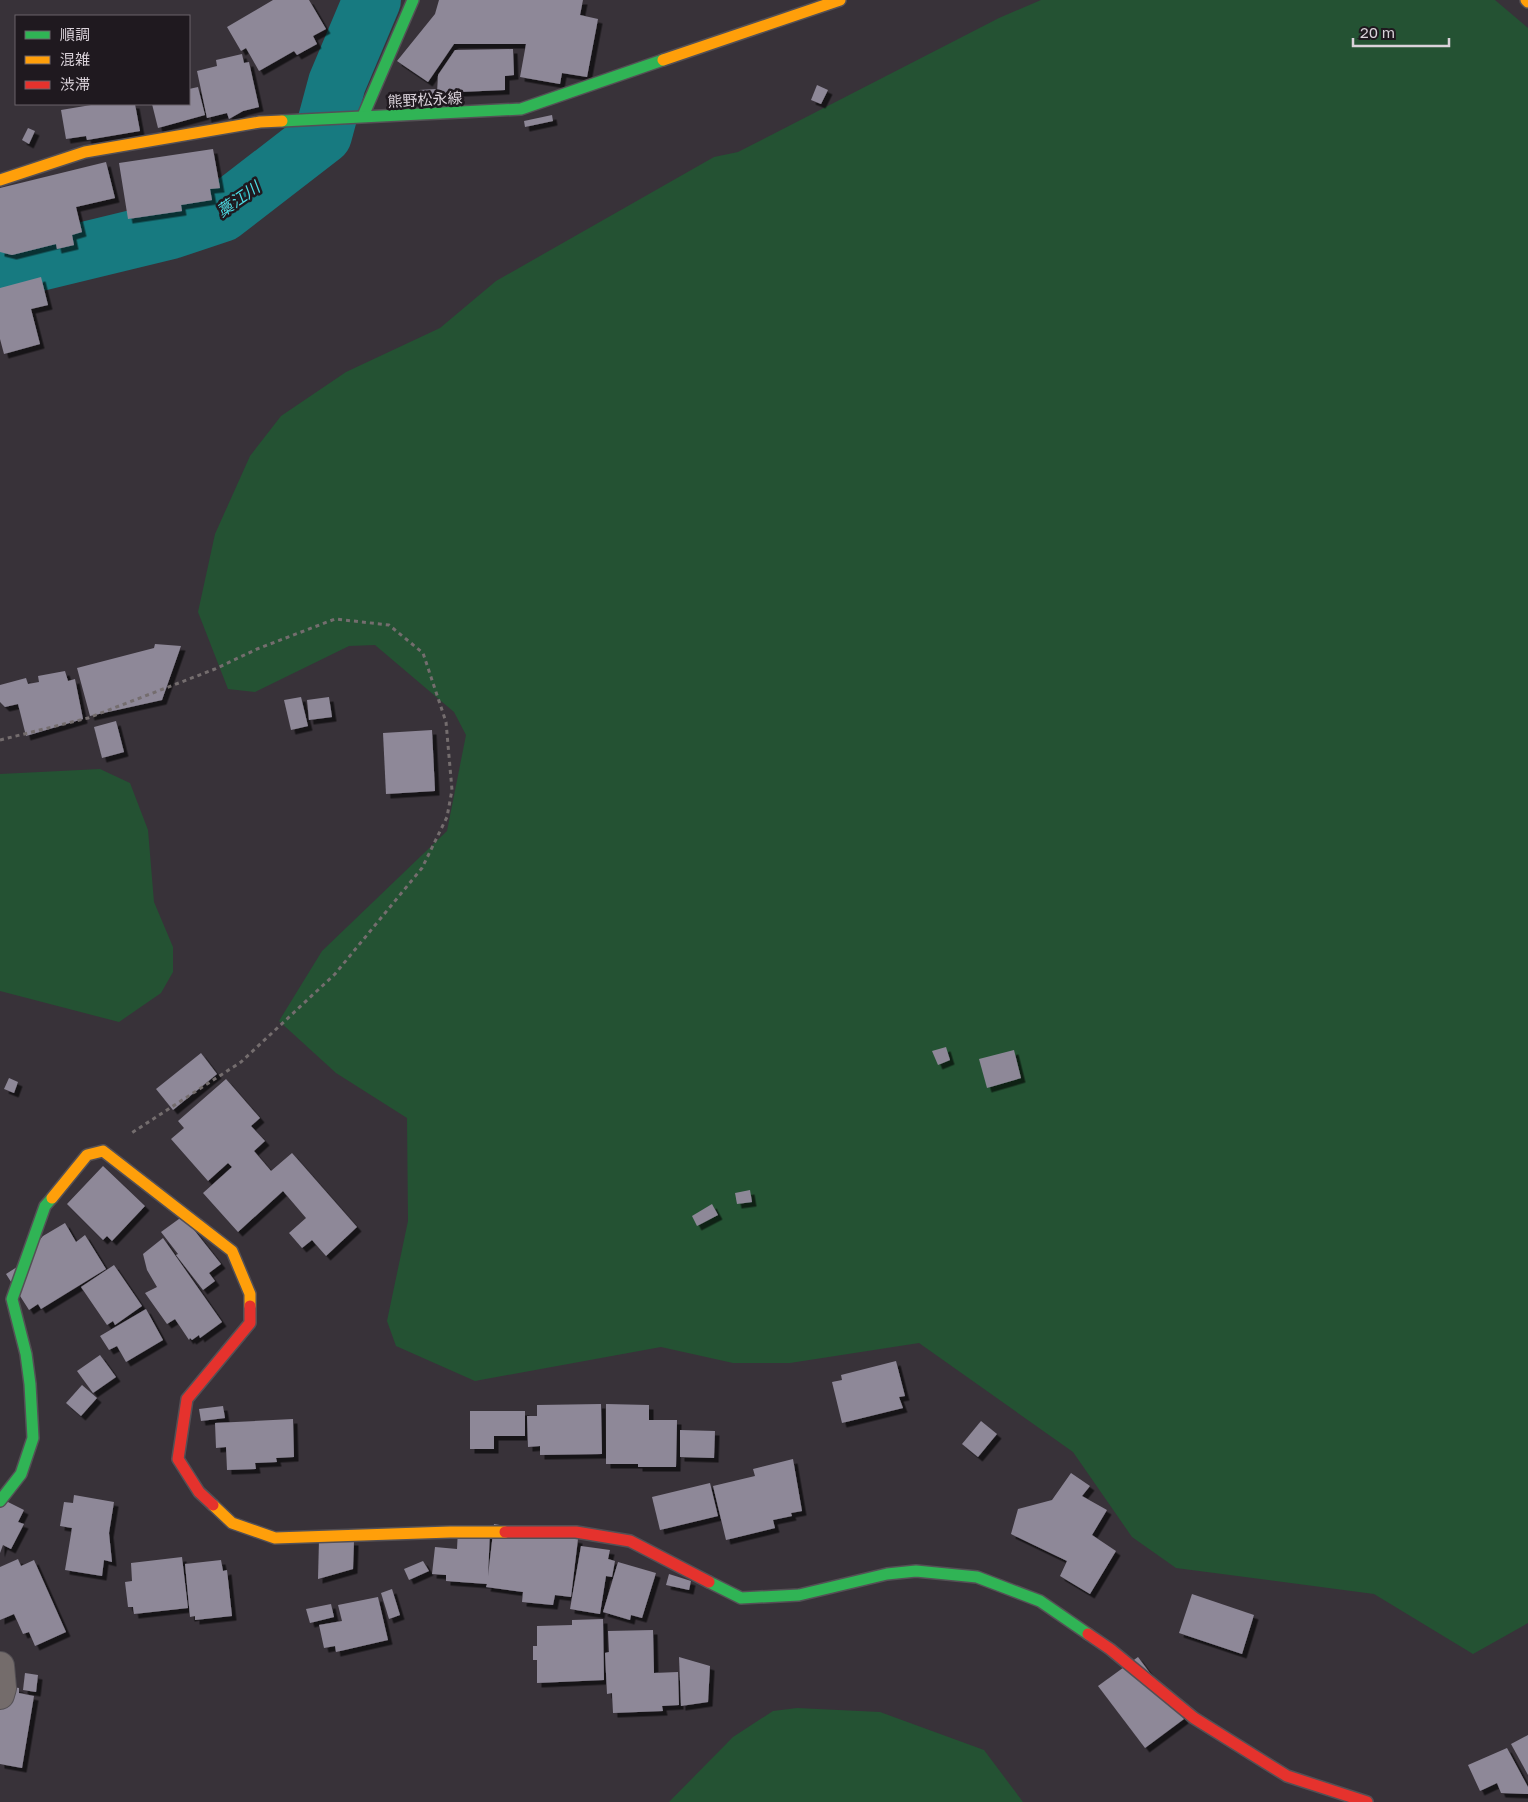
<svg xmlns="http://www.w3.org/2000/svg" width="1528" height="1802" font-family="'Golos Text','Noto Sans JP',sans-serif">
<style>
.green{fill:#245233}
.lines{fill:none;stroke-linecap:round;stroke-linejoin:round}
.river{stroke:#177a80;stroke-width:58}
.building{fill:#8e8898;filter:url(#shadow)}
.street-casing{stroke:#545055;stroke-width:30}
.fast-casing{stroke:#545055;stroke-width:14}
.slow-casing{stroke:#545055;stroke-width:14}
.jam-casing{stroke:#545055;stroke-width:14}
.path{stroke:#746d6e;stroke-width:3;stroke-dasharray:4 4;stroke-linecap:butt}
.street{stroke:#746c6b;stroke-width:28}
.fast{stroke:#30b455;stroke-width:11}
.slow{stroke:#ff9f0a;stroke-width:11}
.jam{stroke:#e5322d;stroke-width:11}
.labels{text-anchor:middle;dominant-baseline:central;stroke-width:5;stroke-linejoin:round;paint-order:stroke}
.street-label{font-size:15px;fill:#dad2da;stroke:#1f191f}
.water-label{font-size:16px;font-style:italic;fill:#4ddbe3;stroke:#1f191f}
</style>
<defs>
<filter id="shadow"><feDropShadow dx="4.5" dy="4.5" stdDeviation="0" flood-color="#0009"/></filter>
</defs>
<rect width="100%" height="100%" fill="#383239"/>
<!-- green -->
<g class="green">
<polygon points="1041,0 1495,0 1528,28 1528,1623 1473,1654 1374,1594 1176,1568 1132,1537 1073,1452 919,1343 790,1363 733,1363 661,1347 475,1381 396,1346 387,1321 408,1221 407,1118 336,1073 279,1021 322,951 447,831 466,735 454,712 375,645 349,646 255,692 228,689 198,612 215,534 250,456 281,416 346,372 440,328 496,281 714,157 738,152 999,18"/>
<polygon points="100,769 130,783 148,830 154,902 173,947 173,972 161,993 119,1022 0,991 0,774"/>
<polygon points="797,1708 880,1712 984,1750 1023,1802 669,1802 733,1737 773,1711"/>
</g>
<g class="lines">
<!-- river -->
<polyline class="river" points="0,269 35,263 171,230 222,213 323,135 337,83 372,0"/>
</g>
<!-- building -->
<g class="building">
<polygon points="273,0 309,0 326,29 313,36 317,44 297,55 294,51 259,71 246,48 241,51 227,27"/>
<polygon points="439,0 583,0 580,15 598,19 587,77 562,73 560,84 520,77 526,44 454,44 428,82 397,61 435,14"/>
<polygon points="513,49 514,75 505,76 505,90 437,93 438,75 455,50"/>
<polygon points="242,54 244,63 249,62 259,107 243,111 229,119 227,113 207,118 197,71 217,66 216,60"/>
<polygon points="817,85 828,90 821,104 811,100"/>
<polygon points="198,87 205,115 158,128 152,104 189,104 189,89"/>
<polygon points="436,89 437,98 419,99 419,90"/>
<polygon points="97,104 135,104 140,131 87,140 86,136 66,139 61,110"/>
<polygon points="552,115 553,121 525,127 524,121"/>
<polygon points="28,128 35,131 29,144 22,140"/>
<polygon points="213,149 220,188 210,189 212,200 181,205 182,211 128,219 119,163"/>
<polygon points="106,162 115,198 76,207 82,232 72,235 74,245 57,249 56,244 12,255 0,252 0,188"/>
<polygon points="41,277 48,305 31,309 40,344 4,354 0,339 0,288"/>
<polygon points="155,644 181,646 162,700 90,716 77,668 154,648"/>
<polygon points="65,671 68,681 75,679 83,719 26,736 18,704 5,707 0,702 0,685 26,678 28,684 39,682 38,676"/>
<polygon points="301,697 308,726 291,730 284,700"/>
<polygon points="329,697 332,717 309,720 307,700"/>
<polygon points="116,721 124,752 102,758 94,727"/>
<polygon points="432,730 435,791 386,794 383,733"/>
<polygon points="946,1047 950,1060 938,1065 932,1051"/>
<polygon points="1014,1050 1021,1078 987,1088 979,1059"/>
<polygon points="201,1053 217,1074 173,1110 156,1089"/>
<polygon points="9,1078 18,1082 14,1093 4,1089"/>
<polygon points="226,1079 260,1118 251,1126 265,1141 254,1151 271,1171 292,1153 357,1227 326,1256 312,1240 302,1248 289,1233 306,1218 283,1191 238,1232 203,1193 232,1167 228,1163 208,1181 171,1139 184,1128 178,1121"/>
<polygon points="103,1166 145,1206 112,1241 107,1236 103,1240 67,1204"/>
<polygon points="750,1190 752,1202 737,1204 735,1193"/>
<polygon points="712,1204 718,1215 697,1226 692,1216"/>
<polygon points="183,1216 221,1264 209,1273 215,1281 203,1290 176,1255 178,1254 161,1232"/>
<polygon points="65,1223 76,1242 85,1235 106,1269 41,1309 38,1304 29,1310 6,1274 17,1267 43,1236"/>
<polygon points="163,1238 222,1322 200,1338 199,1335 192,1340 190,1338 189,1340 175,1319 167,1324 145,1293 157,1287 147,1270 143,1254"/>
<polygon points="114,1265 142,1306 115,1325 113,1321 107,1325 81,1287"/>
<polygon points="146,1309 163,1340 126,1362 117,1346 109,1350 100,1336"/>
<polygon points="100,1355 116,1377 93,1393 77,1371"/>
<polygon points="896,1361 905,1396 899,1397 903,1408 842,1423 832,1382 842,1380 841,1375"/>
<polygon points="82,1385 97,1398 81,1416 66,1403"/>
<polygon points="601,1404 602,1454 540,1455 540,1446 528,1447 527,1416 537,1416 537,1405"/>
<polygon points="606,1404 649,1405 649,1420 677,1420 676,1467 638,1467 638,1464 606,1464"/>
<polygon points="223,1406 225,1418 201,1421 199,1409"/>
<polygon points="470,1411 525,1411 525,1436 494,1436 494,1449 470,1449"/>
<polygon points="293,1419 294,1457 276,1458 277,1462 255,1463 256,1469 227,1470 226,1447 216,1448 215,1423"/>
<polygon points="981,1421 997,1434 978,1457 962,1444"/>
<polygon points="680,1430 715,1431 714,1458 680,1457"/>
<polygon points="793,1459 802,1511 791,1513 792,1516 773,1520 775,1528 726,1540 713,1486 755,1476 753,1469"/>
<polygon points="1071,1473 1090,1486 1082,1496 1107,1510 1092,1535 1116,1551 1090,1594 1060,1576 1067,1561 1011,1534 1018,1509 1052,1500"/>
<polygon points="710,1483 718,1516 660,1530 652,1497"/>
<polygon points="74,1495 114,1502 109,1533 112,1562 104,1560 102,1576 65,1570 72,1528 60,1526 64,1502 73,1503"/>
<polygon points="0,1498 24,1510 18,1522 24,1524 11,1549 3,1545 0,1553"/>
<polygon points="494,1524 578,1539 571,1597 555,1595 553,1605 522,1602 523,1592 486,1587 487,1584 446,1581 446,1575 432,1574 435,1547 457,1549 458,1529 490,1531 488,1576"/>
<polygon points="319,1540 354,1541 353,1569 318,1579"/>
<polygon points="581,1546 610,1550 608,1559 615,1561 612,1577 606,1576 600,1614 570,1609"/>
<polygon points="182,1557 188,1608 134,1614 133,1607 128,1607 125,1582 132,1581 131,1563"/>
<polygon points="18,1559 21,1566 34,1560 66,1632 35,1646 29,1632 23,1634 14,1614 0,1620 0,1567"/>
<polygon points="221,1560 223,1571 227,1570 232,1616 195,1620 195,1616 190,1617 185,1564"/>
<polygon points="423,1561 429,1571 409,1580 404,1569"/>
<polygon points="618,1562 656,1573 642,1618 631,1615 630,1620 603,1612"/>
<polygon points="669,1574 691,1581 689,1590 666,1585"/>
<polygon points="392,1589 400,1615 389,1619 381,1593"/>
<polygon points="1192,1594 1254,1615 1242,1654 1179,1633"/>
<polygon points="378,1597 388,1640 336,1652 335,1646 324,1648 319,1625 342,1621 338,1605"/>
<polygon points="331,1604 334,1617 310,1623 306,1609"/>
<polygon points="603,1619 604,1680 537,1683 537,1660 533,1660 533,1646 537,1646 537,1626 572,1625 572,1620"/>
<polygon points="653,1630 654,1673 678,1672 679,1705 662,1706 663,1711 613,1713 612,1693 607,1694 605,1653 609,1652 608,1631"/>
<polygon points="679,1657 710,1666 708,1702 681,1706"/>
<polygon points="1138,1657 1184,1719 1145,1748 1098,1686"/>
<polygon points="25,1673 38,1675 36,1692 23,1690"/>
<polygon points="0,1685 19,1688 19,1693 34,1696 22,1768 0,1764"/>
<polygon points="1528,1735 1528,1775 1511,1744"/>
<polygon points="1507,1748 1528,1787 1528,1794 1501,1793 1497,1783 1480,1791 1468,1765"/>
</g>
<g class="lines">
<defs>
<polyline id="street" points="0,1666 2,1688 0,1695"/>
<g id="fast">
<polyline points="363,116 413,0"/>
<polyline points="282,121 521,109 663,60"/>
<polyline points="0,1501 21,1474 33,1438 30,1384 26,1354 12,1299 45,1206 52,1198"/>
<polyline points="709,1582 741,1598 799,1595 887,1574 916,1571 977,1577 1040,1601 1088,1634"/>
</g>
<g id="slow">
<polyline points="1526,0 1528,2"/>
<polyline points="663,60 840,0"/>
<polyline points="0,180 85,152 260,122 282,121"/>
<polyline points="52,1198 87,1155 103,1151 232,1251 250,1294 250,1306"/>
<polyline points="213,1505 232,1523 275,1538 450,1532 505,1532"/>
</g>
<g id="jam">
<polyline points="213,1505 199,1492 178,1459 187,1399 250,1323 250,1306"/>
<polyline points="505,1532 576,1532 630,1541 709,1582"/>
<polyline points="1088,1634 1110,1649 1194,1718 1287,1776 1367,1802"/>
</g>
</defs>
<!-- street casing -->
<use href="#street" class="street-casing"/>
<!-- fast casing -->
<use href="#fast" class="fast-casing"/>
<!-- slow casing -->
<use href="#slow" class="slow-casing"/>
<!-- jam casing -->
<use href="#jam" class="jam-casing"/>
<!-- path -->
<polyline class="path" points="0,740 88,718 215,669 257,649 335,619 389,625 423,653 446,722 452,790 447,817 422,868 335,974 241,1062 130,1134"/>
<!-- street -->
<use href="#street" class="street"/>
<!-- fast -->
<use href="#fast" class="fast"/>
<!-- slow -->
<use href="#slow" class="slow"/>
<!-- jam -->
<use href="#jam" class="jam"/>
</g>
<g class="labels">
<!-- street labels -->
<g class="street-label">
<text transform="translate(425 99) rotate(-3)">熊野松永線</text>
</g>
<!-- water labels -->
<g class="water-label">
<text transform="translate(238 199) rotate(-35)">藁江川</text>
</g>
</g>
<!-- legend -->
<rect x="15" y="15" width="175" height="90" fill="#1f191f" stroke="#6a636a"/>
<rect x="25" y="31" width="25" height="8" fill="#30b455" stroke="#6a636a"/>
<text x="60" y="40" font-size="15" fill="#dad2da">順調</text>
<rect x="25" y="56" width="25" height="8" fill="#ff9f0a" stroke="#6a636a"/>
<text x="60" y="65" font-size="15" fill="#dad2da">混雑</text>
<rect x="25" y="81" width="25" height="8" fill="#e5322d" stroke="#6a636a"/>
<text x="60" y="90" font-size="15" fill="#dad2da">渋滞</text>
<!-- scale -->
<path d="M1353 38v8h96v-8" fill="none" stroke="#dad2da" stroke-width="2.5"/>
<text x="1360" y="38" font-size="15" fill="#dad2da" stroke="#1f191f" stroke-width="4" paint-order="stroke">20 m</text>
</svg>
